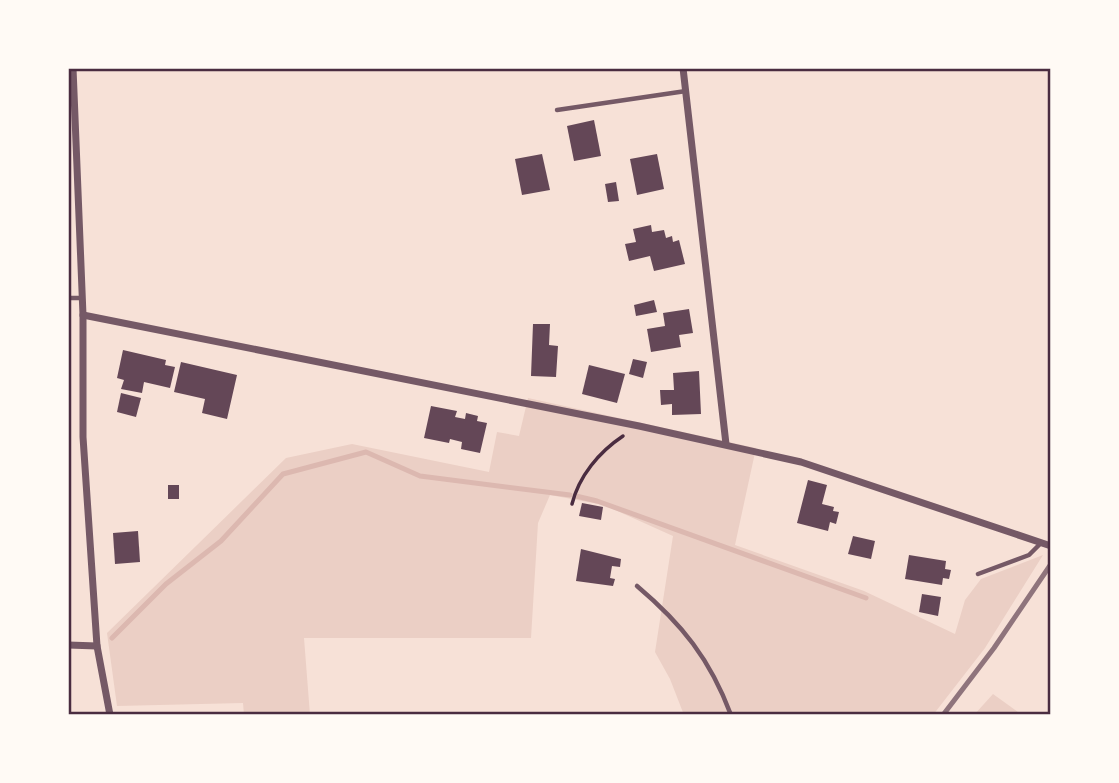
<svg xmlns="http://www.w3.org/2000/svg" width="1119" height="783" font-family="'Alegreya Sans',sans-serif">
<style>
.green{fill:#ebcfc5}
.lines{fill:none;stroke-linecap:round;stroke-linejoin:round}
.stream{stroke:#dcb8b0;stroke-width:5}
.building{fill:#644757}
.path{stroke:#4a2c40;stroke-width:3.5}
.service{stroke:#755966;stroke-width:4.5}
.minor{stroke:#755966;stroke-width:7}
.rail{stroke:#8f747c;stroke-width:5}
.neatline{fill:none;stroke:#4a2c40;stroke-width:2.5}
</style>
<rect width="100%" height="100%" fill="#f7e1d7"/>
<!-- green -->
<g class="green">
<polygon points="528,398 756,448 735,545 864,591 955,634 965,600 981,579 1043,555 985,648 933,715 684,715 670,679 655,652 673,536 604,505 550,495 538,523 531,638 304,638 310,715 244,715 243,703 117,706 107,633 286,458 352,444 489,472 497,432 519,436"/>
<polygon points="993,694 1022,715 974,715"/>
</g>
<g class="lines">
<!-- stream -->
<g class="stream">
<polyline points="576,496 597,501 866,598"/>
<polyline points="112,638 166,584 221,541 283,474 366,452 420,476 570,495"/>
</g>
</g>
<!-- building -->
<g class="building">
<polygon points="594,120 601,156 574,161 567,126"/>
<polygon points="542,154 550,190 522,195 515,159"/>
<polygon points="657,154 664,189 637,195 630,159"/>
<polygon points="616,182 619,201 608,202 605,184"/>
<polygon points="651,225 652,232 664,230 666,238 672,236 673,242 679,240 685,264 654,271 650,256 629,261 625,244 636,242 633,229"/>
<polygon points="654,300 657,312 636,316 634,305"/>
<polygon points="689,309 693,333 679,335 681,347 651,352 647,329 665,326 663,313"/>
<polygon points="533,324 550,324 549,345 558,346 556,377 531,376"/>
<polygon points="123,350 166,360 165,365 175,367 170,388 144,382 142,393 121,389 124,380 117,378"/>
<polygon points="633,359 647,362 643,378 629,374"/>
<polygon points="181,362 237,375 227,419 202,413 205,399 174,392"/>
<polygon points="589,365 625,374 617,403 582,394"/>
<polygon points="699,371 701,414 672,415 672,404 661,405 660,390 674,390 673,373"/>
<polygon points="121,393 141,398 136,417 117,412"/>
<polygon points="431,406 457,411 455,417 465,419 466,413 478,416 477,421 487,423 480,453 461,449 462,442 450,439 449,443 424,438"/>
<polygon points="808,480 827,485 822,504 834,507 833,511 839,512 836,524 830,522 828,531 797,523"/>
<rect x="168" y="485" width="11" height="14"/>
<polygon points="582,503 603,507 601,520 579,516"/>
<polygon points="138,531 140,562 115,564 113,533"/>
<polygon points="853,536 875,541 871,559 848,554"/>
<polygon points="581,549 621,559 620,567 612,566 610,578 615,579 613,586 576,581"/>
<polygon points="909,555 946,561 945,569 951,570 949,579 943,578 942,585 905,579"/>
<polygon points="922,594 941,597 938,616 919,612"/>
</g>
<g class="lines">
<!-- path -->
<path class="path" d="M572,504C579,476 599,452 623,436"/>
<!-- service -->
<g class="service">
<polyline points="557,110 686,91"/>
<polyline points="68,298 81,298"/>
<polyline points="978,574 1029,555 1041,543"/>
<path d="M637,586C682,624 710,659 731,715"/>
</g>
<!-- minor -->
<g class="minor">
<polyline points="73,68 83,315 83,437 97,646 110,715"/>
<polyline points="683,68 726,444"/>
<polyline points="83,315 639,426 801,462 1051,546"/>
<polyline points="68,645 97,646"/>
</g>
<!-- rail -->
<polyline class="rail" points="943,715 994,648 1051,564"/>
</g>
<!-- border -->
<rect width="1119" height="783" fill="none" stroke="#fffaf5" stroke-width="140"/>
<rect x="70" y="70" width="979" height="643" class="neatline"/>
</svg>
